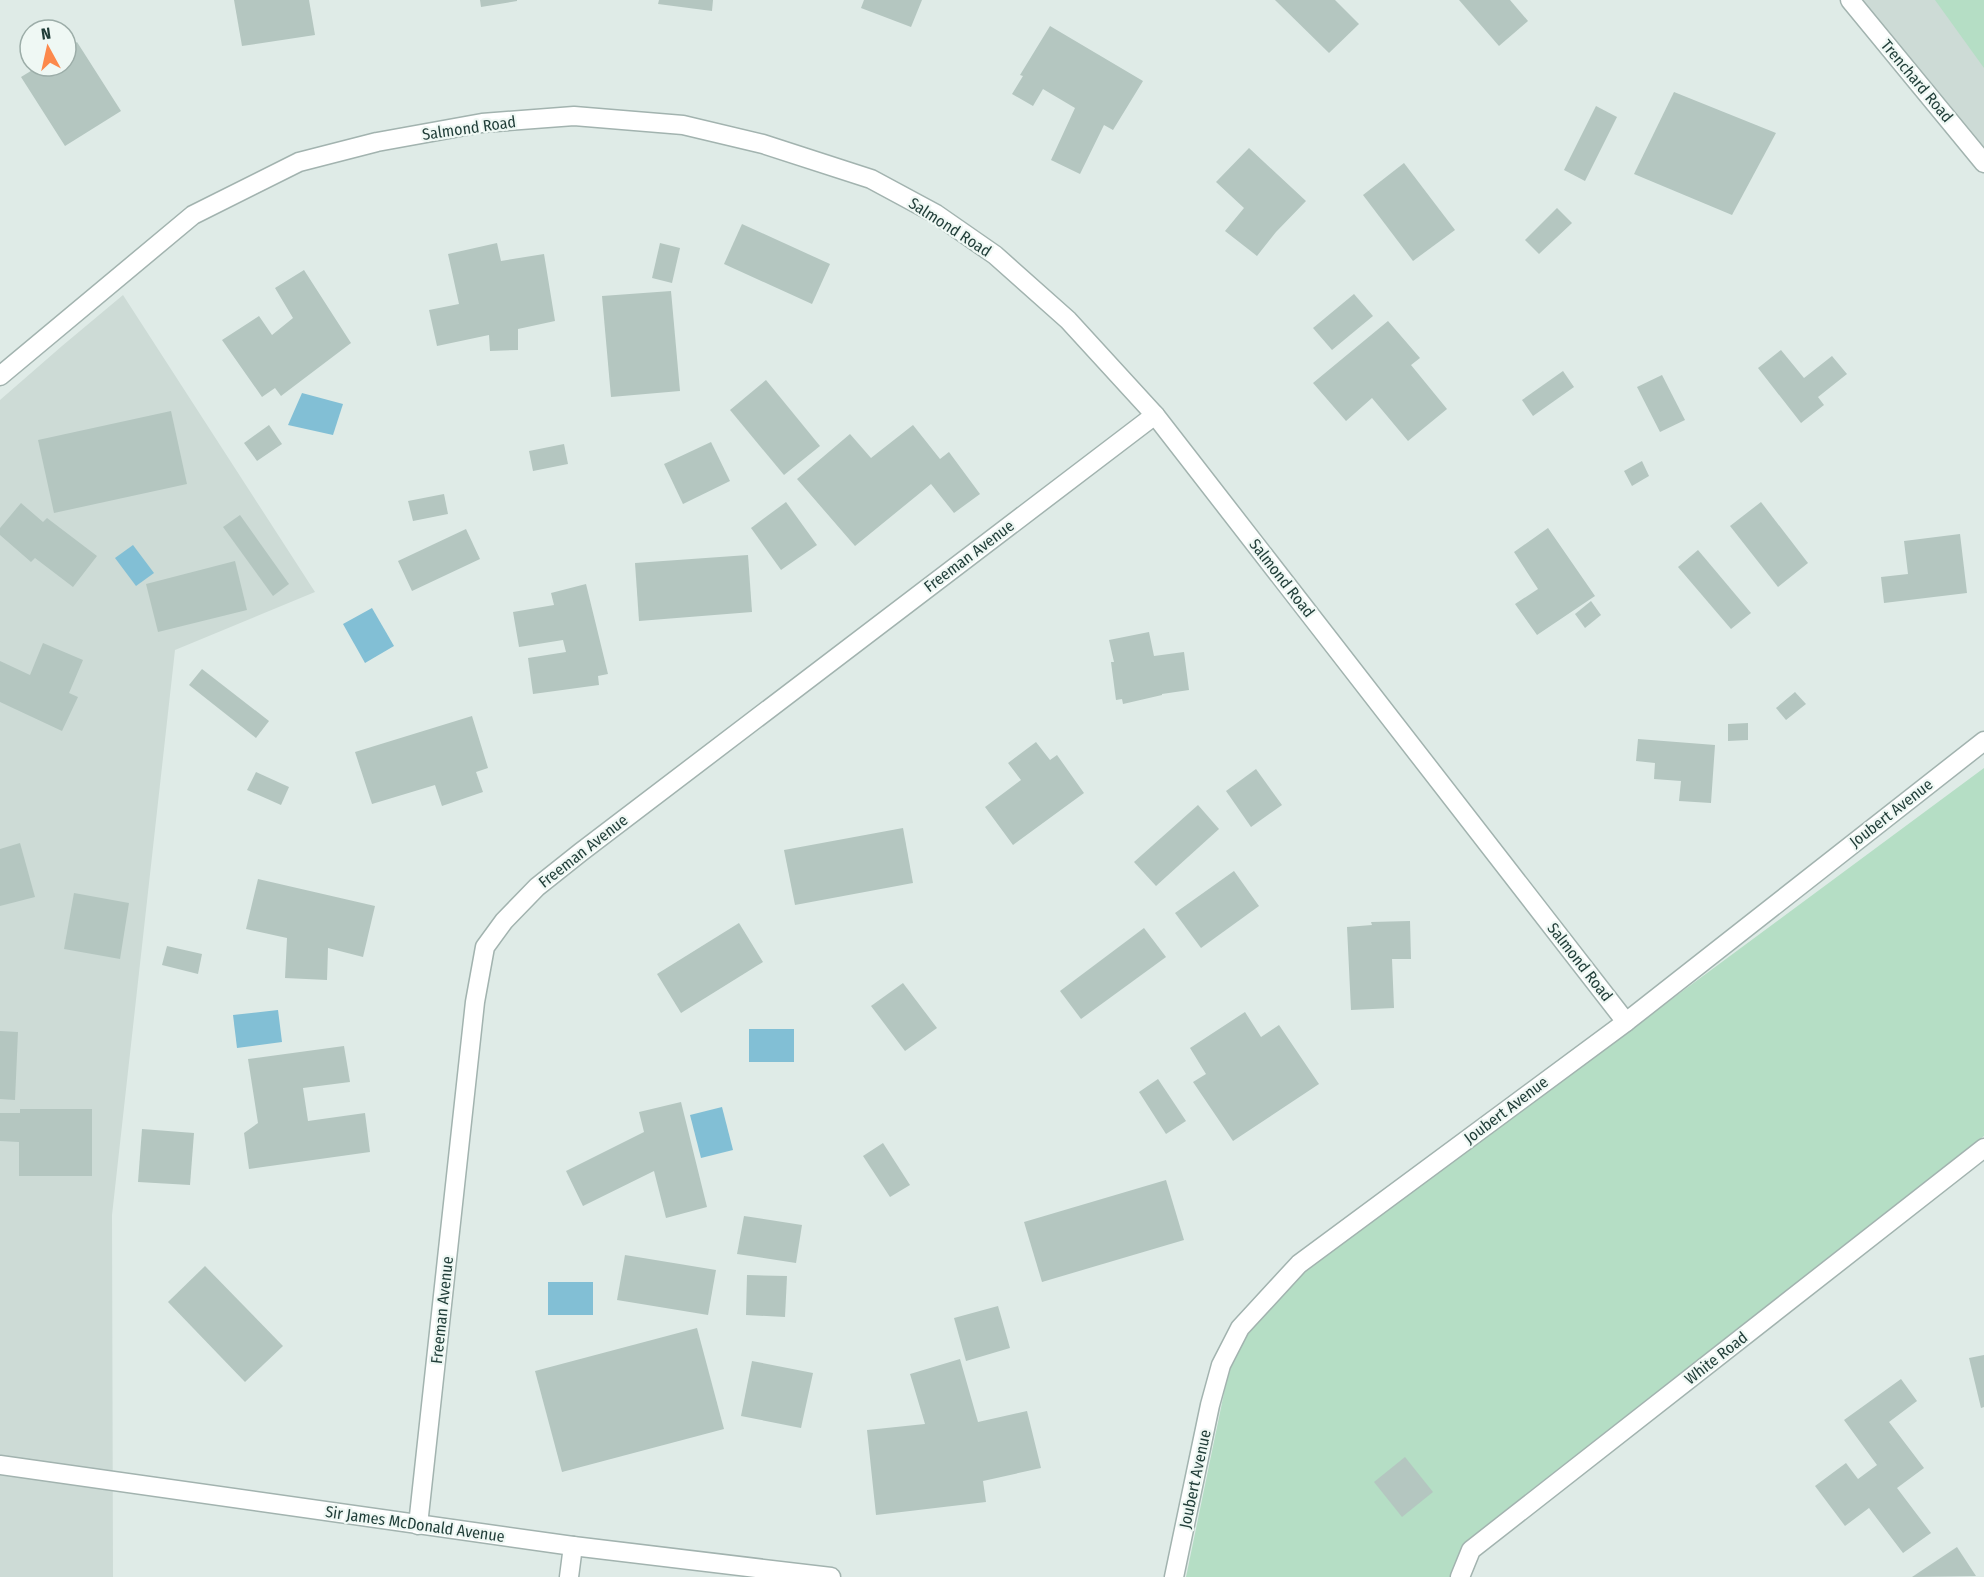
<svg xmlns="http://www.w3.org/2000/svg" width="1984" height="1577" font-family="'Fira Sans Condensed',sans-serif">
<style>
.built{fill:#cddbd6}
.green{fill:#b5dec5}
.water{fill:#82bfd5}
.building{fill:#b4c6c0}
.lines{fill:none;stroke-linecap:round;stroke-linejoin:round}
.minor-casing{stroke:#a2b3af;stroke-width:21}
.minor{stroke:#fff;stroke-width:18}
.labels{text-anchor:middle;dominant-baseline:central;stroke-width:4.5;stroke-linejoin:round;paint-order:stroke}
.street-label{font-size:16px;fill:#1f3c37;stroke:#eff8f4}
</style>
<rect width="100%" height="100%" fill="#dfebe7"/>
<!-- built -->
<g class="built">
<polygon points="1860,0 1984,0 1984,149"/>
<polygon points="123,295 315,592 175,650 112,1215 113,1577 0,1577 0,400 62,346"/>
</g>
<!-- green -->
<g class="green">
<polygon points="1935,0 1984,0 1984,68"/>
<polygon points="1984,768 1984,1136 1464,1543 1450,1577 1186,1577 1229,1369 1248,1334 1303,1272"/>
</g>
<!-- water -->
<g class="water">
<polygon points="302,393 343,404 333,435 288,425"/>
<polygon points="133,545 154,573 136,586 115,558"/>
<polygon points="372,608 394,646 365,663 343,624"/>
<polygon points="278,1010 282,1042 237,1048 233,1015"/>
<rect x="749" y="1029" width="45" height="33"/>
<polygon points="722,1107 733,1150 701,1158 690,1115"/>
<rect x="548" y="1282" width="45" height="33"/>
</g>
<!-- building -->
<g class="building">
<polygon points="234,0 309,0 315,35 242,46"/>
<polygon points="480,0 517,0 517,1 481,7"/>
<polygon points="659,0 713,0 712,11 658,4"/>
<polygon points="864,0 922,0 911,27 861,8"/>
<polygon points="1275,0 1335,0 1359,24 1329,53"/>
<polygon points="1459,0 1510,0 1528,21 1499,46"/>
<polygon points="1050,26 1143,81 1113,130 1104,125 1080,174 1051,160 1075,108 1043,89 1033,106 1012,94 1023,76 1020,75"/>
<polygon points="77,42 121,111 65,146 21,77 39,66 66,66 66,49"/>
<polygon points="1674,92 1776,133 1732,215 1634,174"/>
<polygon points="1596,106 1617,117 1585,181 1564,170"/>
<polygon points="1249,148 1306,201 1276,232 1257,256 1225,231 1244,208 1216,182"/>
<polygon points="1404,163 1455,230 1413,261 1363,195"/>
<polygon points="1557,208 1572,223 1539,254 1525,240"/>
<polygon points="742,224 830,264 812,304 724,264"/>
<polygon points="497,243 501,261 544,254 555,321 518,329 518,350 490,351 489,335 437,346 429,310 459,304 448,254"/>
<polygon points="660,243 680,248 672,283 652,278"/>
<polygon points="304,270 351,343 281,396 275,388 262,397 222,340 259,316 272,335 293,318 275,288"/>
<polygon points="671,291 680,391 611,397 602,296"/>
<polygon points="1354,294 1373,316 1332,350 1313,328"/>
<polygon points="1388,321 1420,358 1411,365 1447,409 1408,441 1372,398 1346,421 1313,383"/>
<polygon points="1781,350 1804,378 1832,356 1847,374 1818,397 1824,405 1801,423 1758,368"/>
<polygon points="1563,371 1574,387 1533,416 1522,400"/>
<polygon points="1662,375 1685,420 1660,432 1637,387"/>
<polygon points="766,380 820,446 784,475 730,410"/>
<polygon points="171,411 187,484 54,513 38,440"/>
<polygon points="269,425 282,444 257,461 244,443"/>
<polygon points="913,425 940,459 949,452 980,494 954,513 931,484 855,546 797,479 850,434 871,458"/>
<polygon points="711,442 730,481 683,504 664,464"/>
<polygon points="564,444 568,464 533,471 529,451"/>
<polygon points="1642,461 1649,476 1632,486 1624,471"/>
<polygon points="444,494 448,514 413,521 408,501"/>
<polygon points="786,502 817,545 781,570 751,528"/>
<polygon points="1761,502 1808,563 1778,587 1730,526"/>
<polygon points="21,503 43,522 47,518 97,556 73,587 35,558 31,562 0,535 0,528"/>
<polygon points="240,515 289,584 273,596 223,527"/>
<polygon points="1548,528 1595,596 1537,635 1515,604 1538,589 1514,552"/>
<polygon points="466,529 480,559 412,591 398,561"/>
<polygon points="1960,534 1967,593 1884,603 1881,577 1908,574 1904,541"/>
<polygon points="1698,550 1751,613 1731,629 1678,567"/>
<polygon points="748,555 752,612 639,621 635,563"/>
<polygon points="235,561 247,610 158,632 146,584"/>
<polygon points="586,584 608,674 598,676 599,685 533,694 528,658 566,652 563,640 519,647 513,612 554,605 551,593"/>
<polygon points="1591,601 1601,615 1585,628 1575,614"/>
<polygon points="1149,632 1154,656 1184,652 1189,690 1162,694 1162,695 1123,704 1122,699 1116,700 1111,662 1114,662 1109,640"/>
<polygon points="43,643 83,660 69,693 78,697 62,731 0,702 0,661 30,675"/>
<polygon points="202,669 269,721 256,738 189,685"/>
<polygon points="1795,692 1806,704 1786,720 1776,708"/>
<polygon points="472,716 488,768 476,772 483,792 442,806 435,785 372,804 355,752"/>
<polygon points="1748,723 1748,740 1728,741 1728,724"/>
<polygon points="1638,739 1715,745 1711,803 1679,801 1681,781 1654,779 1655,763 1636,761"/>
<polygon points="1036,742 1050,760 1057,755 1084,793 1013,845 985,807 1021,780 1008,763"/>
<polygon points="1256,769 1282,805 1251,827 1226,791"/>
<polygon points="256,772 289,787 281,805 247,790"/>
<polygon points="1198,805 1219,829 1156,886 1134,862"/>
<polygon points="903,828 913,883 795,905 784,850"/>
<polygon points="20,843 35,897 0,906 0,849"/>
<polygon points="1234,871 1259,906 1201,948 1175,913"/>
<polygon points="258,879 375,906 363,957 328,948 327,980 285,978 287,938 246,929"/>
<polygon points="74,893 129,903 120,959 64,949"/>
<polygon points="1410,921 1411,959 1392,959 1394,1008 1351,1010 1347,927 1372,925 1371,922"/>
<polygon points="739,923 763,962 681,1013 657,974"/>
<polygon points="1144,928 1166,957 1081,1019 1060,991"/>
<polygon points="167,946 202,954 198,974 162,965"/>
<polygon points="903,983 937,1028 905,1051 871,1006"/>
<polygon points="1245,1012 1261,1037 1279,1025 1319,1084 1233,1141 1193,1082 1206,1074 1190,1048"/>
<polygon points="0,1031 18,1032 15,1100 0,1099"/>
<polygon points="344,1046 350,1082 303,1088 308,1121 365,1113 370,1152 249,1169 244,1133 258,1123 248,1059"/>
<polygon points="1158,1079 1186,1121 1166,1134 1139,1092"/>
<polygon points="681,1102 707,1207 666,1218 654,1171 583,1206 566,1171 644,1132 639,1112"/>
<polygon points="20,1109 92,1109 92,1176 19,1176 19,1142 0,1141 0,1113 20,1113"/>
<polygon points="142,1129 194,1133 190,1185 138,1182"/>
<polygon points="883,1143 910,1185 890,1197 863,1156"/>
<polygon points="1166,1180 1184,1240 1042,1282 1024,1222"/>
<polygon points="744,1216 802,1225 796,1263 737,1254"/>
<polygon points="625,1255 716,1270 708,1315 617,1300"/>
<polygon points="205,1266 283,1346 245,1382 168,1302"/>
<polygon points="747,1275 787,1276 785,1317 746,1315"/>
<polygon points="998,1306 1010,1348 966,1361 954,1318"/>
<polygon points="697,1328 724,1429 562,1472 535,1371"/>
<polygon points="1984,1355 1984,1407 1981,1408 1969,1358"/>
<polygon points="960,1359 978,1422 1027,1411 1041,1468 983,1481 986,1502 876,1515 867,1430 925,1424 910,1374"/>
<polygon points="752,1361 813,1373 801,1428 741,1416"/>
<polygon points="1901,1379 1917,1401 1889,1422 1924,1468 1897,1488 1931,1533 1903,1553 1869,1508 1845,1526 1815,1486 1846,1463 1858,1479 1877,1465 1844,1420"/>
<polygon points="1405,1457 1433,1492 1402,1517 1374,1482"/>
<polygon points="1957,1547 1976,1576 1912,1577"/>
</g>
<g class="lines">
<defs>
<g id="minor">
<polyline points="1850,0 1984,163"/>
<polyline points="0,376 193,215 299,162 377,142 482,123 574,116 683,125 763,144 871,179 936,214 995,255 1068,320 1155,415 1626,1022"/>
<polyline points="0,1465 573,1546 831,1577"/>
<polyline points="418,1525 475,1002 485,947 504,921 537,887 581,852 1155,415"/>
<polyline points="569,1577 573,1546"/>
<polyline points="1174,1577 1210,1405 1221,1365 1240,1328 1299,1264 1626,1022 1984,741"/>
<polyline points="1460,1577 1471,1550 1984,1148"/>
</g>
</defs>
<!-- minor casing -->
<use href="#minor" class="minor-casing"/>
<!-- minor -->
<use href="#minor" class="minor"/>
</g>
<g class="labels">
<!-- street labels -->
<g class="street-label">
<text transform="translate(1917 81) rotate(50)">Trenchard Road</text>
<text transform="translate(469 128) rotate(-8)">Salmond Road</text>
<text transform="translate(950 227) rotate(33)">Salmond Road</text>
<text transform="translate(969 556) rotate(-37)">Freeman Avenue</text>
<text transform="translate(1282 578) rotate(52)">Salmond Road</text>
<text transform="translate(1891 813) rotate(-38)">Joubert Avenue</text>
<text transform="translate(583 851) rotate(-38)">Freeman Avenue</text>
<text transform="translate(1580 962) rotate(52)">Salmond Road</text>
<text transform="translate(1506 1110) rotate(-37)">Joubert Avenue</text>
<text transform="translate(442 1310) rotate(-84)">Freeman Avenue</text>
<text transform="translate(1716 1358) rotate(-38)">White Road</text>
<text transform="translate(1195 1479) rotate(-78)">Joubert Avenue</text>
<text transform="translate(415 1524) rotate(8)">Sir James McDonald Avenue</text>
</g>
</g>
<!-- north arrow -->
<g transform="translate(48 48) rotate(352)"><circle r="28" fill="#eff8f4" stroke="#9cada8" stroke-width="1.5"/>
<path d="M0-4.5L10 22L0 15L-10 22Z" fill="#fc894c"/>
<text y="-9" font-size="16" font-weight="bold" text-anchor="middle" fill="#1f3c37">N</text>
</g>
</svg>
